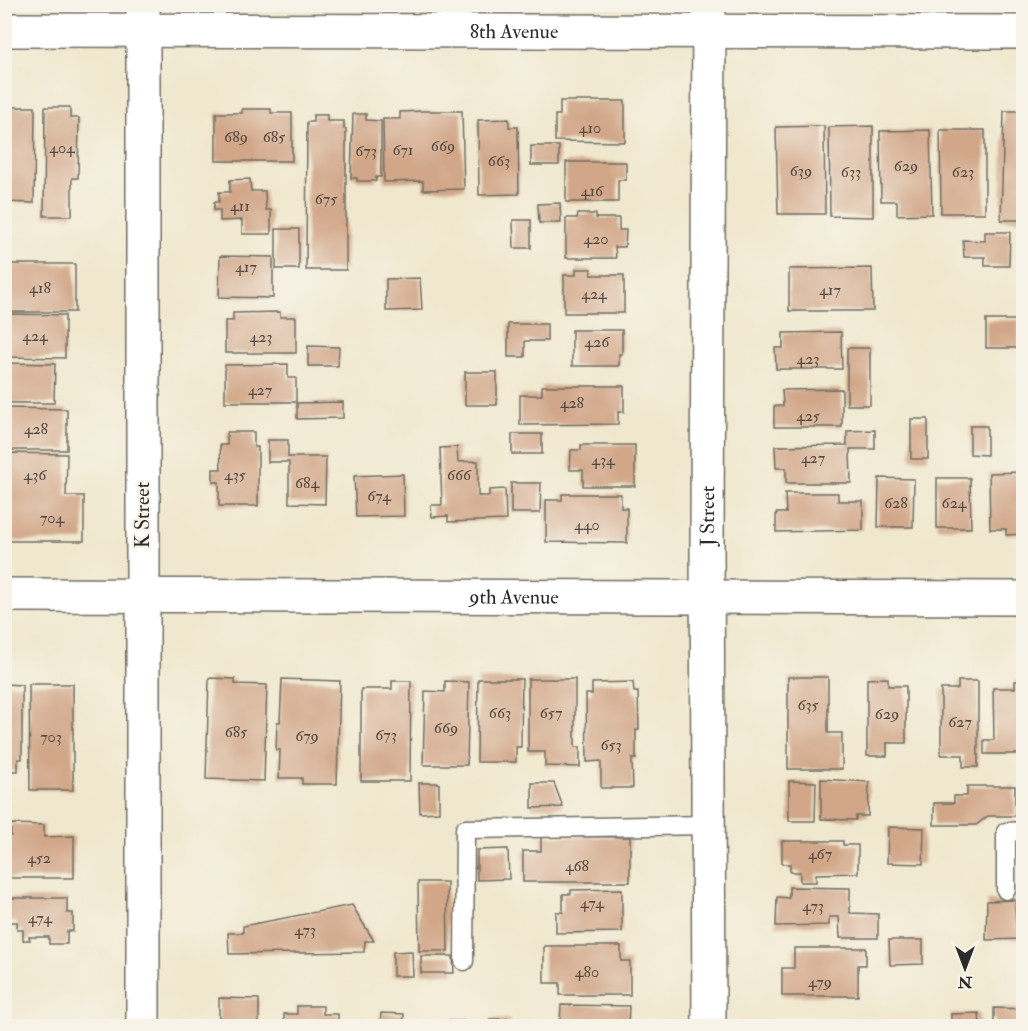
<svg xmlns="http://www.w3.org/2000/svg" width="1028" height="1031" font-family="'IM FELL Double Pica',serif">
<style>
.building{fill:#d2a789}
.lines{fill:none;stroke-linecap:round;stroke-linejoin:round}
.service-casing{stroke:#706d64;stroke-width:21}
.minor-casing{stroke:#706d64;stroke-width:36}
.service{stroke:#fff;stroke-width:18}
.minor{stroke:#fff;stroke-width:33}
.labels{text-anchor:middle;dominant-baseline:central;stroke-width:4.5;stroke-linejoin:round;paint-order:stroke}
.number-label{font-size:16px;fill:#554a42}
.street-label{font-size:20px;fill:#2b2b2b;stroke:#f7f3e8}
</style>
<rect width="100%" height="100%" fill="#f7f3e8"/>
<filter id="ink" filterUnits="userSpaceOnUse"><feTurbulence type="fractalNoise" baseFrequency=".0167" numOctaves="2"/><feDisplacementMap in="SourceGraphic" scale="12" xChannelSelector="R" yChannelSelector="G"/><feConvolveMatrix kernelMatrix="1 2 1 2 8 2 1 2 1" color-interpolation-filters="sRGB"/></filter>
<filter id="wash" filterUnits="userSpaceOnUse"><feTurbulence type="fractalNoise" baseFrequency=".008" numOctaves="4" result="noise"/><feDisplacementMap in="SourceGraphic" scale="24" xChannelSelector="R" yChannelSelector="G"/><feGaussianBlur stdDeviation="1.35" result="paint"/><feColorMatrix in="noise" values="0 0 0 0 0 0 0 0 0 0 0 0 0 0 0 0 0 1.4 0 .05"/><feComposite in="paint" operator="in"/></filter>
<g filter="url(#wash)">
<rect width="100%" height="100%" fill="#f0e8ce"/>
<g id="blocks">
<!-- building -->
<g class="building">
<polygon points="560,101 625,101 625,142 555,141 555,115 560,115"/>
<polygon points="4,107 35,107 34,203 4,202"/>
<polygon points="45,107 70,107 70,118 79,118 78,178 72,178 72,216 44,216"/>
<polygon points="242,109 271,109 271,113 292,113 292,161 216,161 216,113 242,113"/>
<polygon points="422,111 462,111 464,189 423,190 423,181 384,182 383,119 400,119 400,112"/>
<polygon points="1004,111 1024,111 1024,220 1001,220"/>
<polygon points="353,114 366,114 366,120 381,121 381,177 376,177 376,181 357,181 357,178 351,178"/>
<polygon points="313,115 327,115 327,121 344,121 344,129 346,129 346,270 306,270 307,122 313,122"/>
<polygon points="509,119 509,127 518,127 519,194 479,195 478,120"/>
<polygon points="824,126 825,214 778,214 776,127"/>
<polygon points="873,126 873,217 830,216 829,127"/>
<polygon points="930,130 932,214 897,215 897,201 881,201 880,131"/>
<polygon points="940,130 985,130 985,213 941,213"/>
<rect x="531" y="146" width="28" height="19"/>
<polygon points="566,162 626,162 626,180 618,180 618,202 566,202"/>
<polygon points="250,179 251,191 265,191 266,210 271,210 271,234 242,234 242,220 220,221 220,210 214,210 214,202 219,202 219,192 230,192 230,180"/>
<polygon points="560,203 561,223 539,223 538,204"/>
<polygon points="578,214 596,214 596,218 619,218 619,230 626,230 625,247 615,247 616,258 566,258 566,218 577,218"/>
<polygon points="513,220 531,220 531,248 514,248"/>
<rect x="276" y="229" width="23" height="40"/>
<polygon points="985,232 1010,232 1009,266 985,266 985,257 964,257 963,240 985,241"/>
<polygon points="220,256 273,257 273,298 219,297"/>
<rect x="4" y="264" width="71" height="48"/>
<polygon points="872,268 873,311 789,311 789,269"/>
<polygon points="576,269 591,269 591,275 624,275 624,313 564,313 564,275 576,275"/>
<polygon points="420,278 422,310 386,311 386,279"/>
<polygon points="280,312 280,317 296,317 296,353 225,353 225,321 233,321 233,313"/>
<polygon points="4,314 65,315 65,358 4,357"/>
<rect x="986" y="320" width="33" height="28"/>
<polygon points="508,324 547,324 547,341 525,341 525,357 508,357"/>
<polygon points="572,330 622,330 622,354 619,354 619,366 572,366"/>
<polygon points="841,332 842,369 776,369 775,348 783,348 783,333"/>
<polygon points="308,346 339,347 338,366 308,366"/>
<rect x="847" y="348" width="23" height="57"/>
<polygon points="4,363 55,364 54,403 4,403"/>
<polygon points="288,364 288,378 296,378 296,402 225,402 225,365"/>
<rect x="465" y="372" width="32" height="33"/>
<polygon points="542,386 624,386 624,412 618,412 618,424 520,425 520,395 542,395"/>
<polygon points="842,389 842,427 774,427 774,406 783,406 782,390"/>
<polygon points="343,402 343,418 297,419 297,403"/>
<polygon points="4,408 67,409 67,450 4,450"/>
<rect x="911" y="419" width="17" height="40"/>
<polygon points="970,426 987,426 987,455 970,454"/>
<polygon points="875,430 875,449 850,449 851,483 786,483 786,468 776,468 775,446 847,445 847,431"/>
<polygon points="227,432 254,432 254,447 258,447 258,506 219,506 219,482 213,482 213,469 221,469 220,445 227,445"/>
<rect x="512" y="434" width="30" height="20"/>
<polygon points="268,440 288,440 288,457 326,457 325,504 289,503 289,462 268,462"/>
<polygon points="581,445 635,445 635,486 583,486 583,470 570,470 571,450 581,450"/>
<polygon points="457,447 458,462 478,461 478,496 489,496 489,490 505,489 506,520 448,522 448,516 432,517 431,505 442,505 440,448"/>
<polygon points="4,453 67,454 66,496 84,496 84,541 4,541"/>
<polygon points="1024,472 1024,534 1006,535 1006,529 990,529 989,473"/>
<polygon points="403,474 404,516 356,517 354,476"/>
<polygon points="879,478 914,479 913,527 878,527"/>
<polygon points="937,478 970,478 971,528 937,528"/>
<polygon points="511,483 541,483 540,513 511,513"/>
<polygon points="785,493 838,493 838,501 863,501 863,530 776,532 776,513 786,513"/>
<polygon points="562,494 621,494 621,508 627,508 627,543 546,542 546,500 562,500"/>
<polygon points="788,677 828,677 828,733 842,733 842,769 788,769"/>
<polygon points="209,678 235,679 235,684 267,685 264,781 206,779"/>
<polygon points="888,678 888,686 906,686 906,743 887,743 887,756 867,756 867,679"/>
<polygon points="282,679 340,681 337,784 302,784 302,778 279,778 280,750 276,750 277,722 280,722"/>
<polygon points="478,679 522,679 521,747 516,747 516,762 477,762"/>
<polygon points="528,679 575,679 575,747 580,747 580,767 545,766 545,752 528,752"/>
<polygon points="392,681 411,681 410,781 361,781 361,689 392,689"/>
<polygon points="445,681 469,682 467,765 423,765 425,691 445,692"/>
<polygon points="958,681 978,681 978,767 963,767 963,755 941,755 941,689 958,689"/>
<polygon points="1015,681 1024,681 1024,754 984,754 984,740 994,740 993,688 1015,688"/>
<polygon points="633,682 634,692 638,692 639,730 636,730 636,759 632,759 633,788 601,788 601,761 587,762 586,694 592,694 592,683"/>
<polygon points="4,684 22,685 22,759 18,759 18,771 4,771"/>
<polygon points="29,684 73,684 73,790 30,790"/>
<polygon points="821,779 869,782 868,816 856,816 856,820 821,819"/>
<polygon points="789,781 816,782 815,821 789,821"/>
<polygon points="419,783 439,783 439,812 420,813"/>
<polygon points="532,783 554,783 563,807 532,808"/>
<polygon points="967,786 1015,786 1015,816 988,816 976,825 934,825 934,803 954,803 954,796 967,796"/>
<polygon points="11,824 44,825 44,837 74,836 74,878 4,878 4,836 11,836"/>
<polygon points="888,827 924,828 923,864 887,863"/>
<polygon points="541,836 630,837 630,882 523,882 523,851 541,851"/>
<polygon points="782,841 843,841 843,845 858,845 858,873 816,874 816,882 800,882 800,872 790,872 790,864 782,864"/>
<polygon points="508,849 509,879 477,880 477,850"/>
<polygon points="418,882 447,882 448,951 419,951"/>
<polygon points="789,887 850,888 850,913 878,914 878,938 840,938 839,917 829,917 829,925 776,926 777,897 789,898"/>
<polygon points="622,889 622,932 556,933 556,912 563,912 563,894 571,894 571,890"/>
<polygon points="7,898 67,898 67,913 73,913 73,931 67,931 67,944 49,944 49,937 29,937 30,940 23,940 23,930 17,930 17,922 7,922"/>
<polygon points="1015,900 1016,928 1021,928 1022,939 986,940 987,901"/>
<polygon points="352,905 374,941 365,941 364,952 229,954 228,933 243,933 243,926"/>
<polygon points="889,940 923,940 923,964 890,965"/>
<polygon points="544,946 621,946 621,961 630,961 630,995 560,995 560,983 544,983"/>
<polygon points="794,948 866,948 866,965 858,965 858,996 782,996 782,968 794,968"/>
<polygon points="412,951 413,976 393,976 393,952"/>
<polygon points="421,956 453,956 454,973 421,973"/>
<polygon points="219,998 259,999 259,1026 219,1026"/>
<polygon points="561,1005 629,1006 628,1026 560,1026"/>
<polygon points="297,1006 323,1006 323,1014 338,1014 338,1026 284,1026 284,1014 297,1014"/>
<polygon points="994,1008 1024,1009 1024,1026 994,1026"/>
<polygon points="381,1013 404,1014 403,1026 380,1026"/>
<polygon points="979,1013 980,1026 951,1026 951,1014"/>
<polygon points="490,1019 509,1019 510,1026 490,1026"/>
<rect x="430" y="1021" width="33" height="5"/>
</g>
</g>
</g>
<g filter="url(#ink)">
<use href="#blocks" fill-opacity="0" stroke="#706d64" stroke-width="1.5"/>
<g class="lines">
<defs>
<g id="service">
<polyline points="1006,890 1006,832 1024,831"/>
<polyline points="464,961 465,829 709,825"/>
</g>
<g id="minor">
<path id="s1" d="M4,30L1024,32"/>
<path id="s2" d="M4,595L1024,598"/>
<polyline points="143,1026 143,4"/>
<path id="s3" d="M709,1026L707,543L709,4"/>
</g>
</defs>
<!-- service casing -->
<use href="#service" class="service-casing"/>
<!-- minor casing -->
<use href="#minor" class="minor-casing"/>
<!-- service -->
<use href="#service" class="service"/>
<!-- minor -->
<use href="#minor" class="minor"/>
</g>
</g>
<g class="labels">
<!-- number labels -->
<g class="number-label">
<text x="590" y="128">410</text>
<text x="236" y="137">689</text>
<text x="274" y="137">685</text>
<text x="443" y="146">669</text>
<text x="62" y="148">404</text>
<text x="403" y="150">671</text>
<text x="366" y="151">673</text>
<text x="499" y="161">663</text>
<text x="906" y="166">629</text>
<text x="801" y="171">639</text>
<text x="851" y="172">633</text>
<text x="963" y="172">623</text>
<text x="592" y="191">416</text>
<text x="326" y="199">675</text>
<text x="240" y="206">411</text>
<text x="596" y="239">420</text>
<text x="246" y="267">417</text>
<text x="40" y="288">418</text>
<text x="830" y="290">417</text>
<text x="594" y="294">424</text>
<text x="35" y="336">424</text>
<text x="261" y="337">423</text>
<text x="597" y="342">426</text>
<text x="808" y="359">423</text>
<text x="260" y="390">427</text>
<text x="572" y="403">428</text>
<text x="808" y="416">425</text>
<text x="36" y="429">428</text>
<text x="813" y="458">427</text>
<text x="603" y="460">434</text>
<text x="35" y="475">436</text>
<text x="235" y="475">435</text>
<text x="459" y="475">666</text>
<text x="307" y="483">684</text>
<text x="379" y="496">674</text>
<text x="896" y="503">628</text>
<text x="954" y="503">624</text>
<text x="52" y="518">704</text>
<text x="587" y="525">440</text>
<text x="808" y="705">635</text>
<text x="500" y="713">663</text>
<text x="551" y="713">657</text>
<text x="887" y="714">629</text>
<text x="960" y="722">627</text>
<text x="446" y="728">669</text>
<text x="236" y="732">685</text>
<text x="386" y="735">673</text>
<text x="307" y="736">679</text>
<text x="51" y="737">703</text>
<text x="611" y="745">653</text>
<text x="820" y="854">467</text>
<text x="39" y="858">452</text>
<text x="577" y="866">468</text>
<text x="592" y="903">474</text>
<text x="813" y="906">473</text>
<text x="40" y="918">474</text>
<text x="305" y="930">473</text>
<text x="587" y="972">480</text>
<text x="820" y="982">479</text>
</g>
<!-- street labels -->
<g class="street-label">
<text stroke="none"><textPath href="#s1" startOffset="510">8th Avenue</textPath></text>
<text transform="translate(142 515) rotate(-90)">K Street</text>
<text stroke="none"><textPath href="#s3" startOffset="510">J Street</textPath></text>
<text stroke="none"><textPath href="#s2" startOffset="510">9th Avenue</textPath></text>
</g>
</g>
<!-- margin -->
<rect width="1028" height="1031" fill="none" stroke="#f7f3e8" stroke-width="24"/>
<!-- north arrow -->
<g transform="translate(965 968) rotate(180)" stroke="#f7f3e8" stroke-width="4.5" paint-order="stroke">
<path d="M0-4.5L10 22L0 15L-10 22Z" fill="#2b2b2b"/>
<text y="-9" font-size="16" font-weight="bold" text-anchor="middle" fill="#2b2b2b">N</text>
</g>
</svg>
